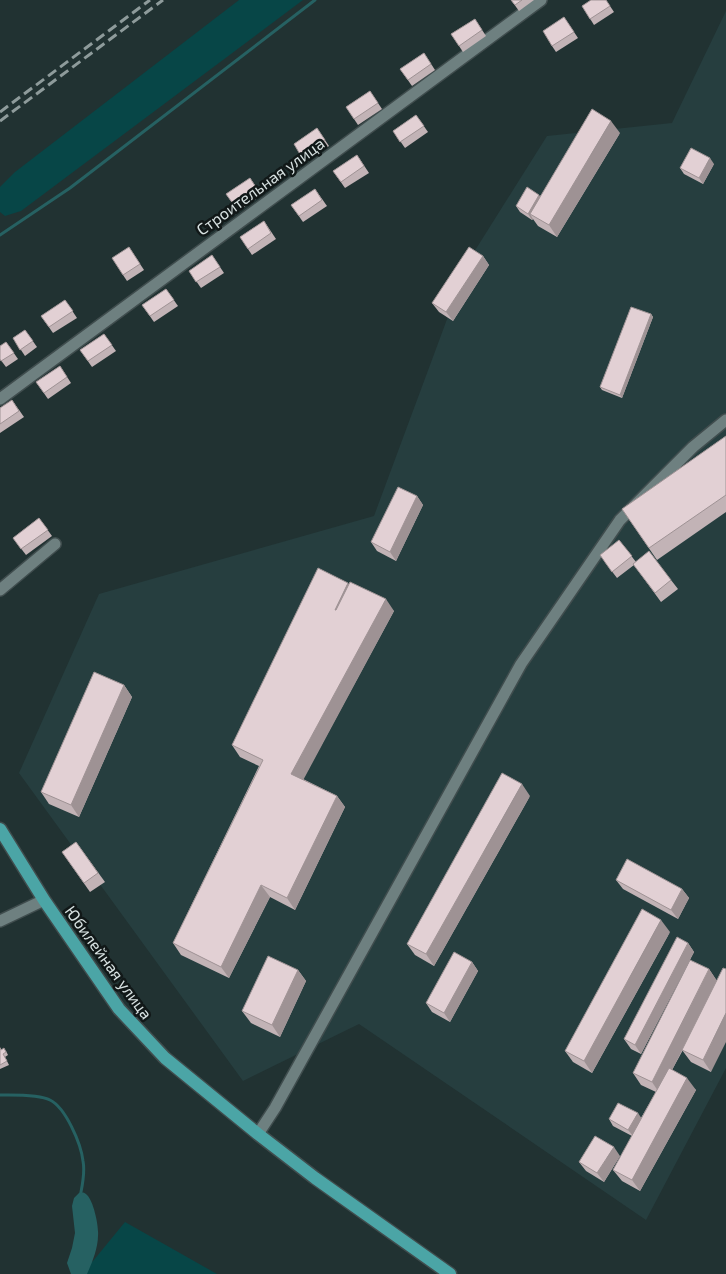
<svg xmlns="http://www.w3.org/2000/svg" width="726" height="1274" font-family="'Exo 2',sans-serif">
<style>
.built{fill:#263e3f}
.green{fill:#074647}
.water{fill:#266162}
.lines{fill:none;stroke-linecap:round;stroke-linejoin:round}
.stream{stroke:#266162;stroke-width:3}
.minor-casing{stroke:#404d4e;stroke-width:14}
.major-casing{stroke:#404d4e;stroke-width:15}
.minor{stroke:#6e8080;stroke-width:11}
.major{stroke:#4ba5a6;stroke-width:12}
.rail{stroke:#8e9b9b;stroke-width:3;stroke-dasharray:10 5;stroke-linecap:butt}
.wall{fill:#c2b3b6}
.shaded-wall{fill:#9e9294}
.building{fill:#e2d0d4;stroke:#9e9294}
.labels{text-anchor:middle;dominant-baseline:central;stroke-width:5;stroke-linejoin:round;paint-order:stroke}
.street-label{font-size:16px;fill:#d8e2e2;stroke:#111818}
</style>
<rect width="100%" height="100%" fill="#213232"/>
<!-- built -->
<polygon class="built" points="726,11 726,1068 646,1220 359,1024 243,1081 19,773 99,594 374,516 469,260 547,136 672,123"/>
<!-- green -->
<g class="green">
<polygon points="239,0 303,0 21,211 5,216 0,212 0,187 15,172"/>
<polygon points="125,1222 217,1274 75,1274 93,1261"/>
</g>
<!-- water -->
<path class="water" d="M80,1192C84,1193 84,1192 87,1195C94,1202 99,1227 98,1236C98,1248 92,1263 87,1274H71L67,1263L72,1248L75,1233L72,1206L74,1198Z"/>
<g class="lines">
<!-- stream -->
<g class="stream">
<polyline points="0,235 70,188 315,0"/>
<path d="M0,1095C13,1095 39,1094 50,1100C66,1108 81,1144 83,1161C85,1171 83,1182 81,1192"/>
</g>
<defs>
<g id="minor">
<polyline points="0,399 541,0"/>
<polyline points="0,590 55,544"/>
<polyline points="0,921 44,900"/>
<polyline points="258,1134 275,1108 521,664 620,520 693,447 726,420"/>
</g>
<polyline id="major" points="0,829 44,900 119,1009 165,1058 258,1134 315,1178 450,1274"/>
</defs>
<!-- minor casing -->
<use href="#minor" class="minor-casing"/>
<!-- major casing -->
<use href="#major" class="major-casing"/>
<!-- minor -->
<use href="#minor" class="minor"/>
<!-- major -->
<use href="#major" class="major"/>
<!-- rail -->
<g class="rail">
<polyline points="0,112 150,0"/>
<polyline points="0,121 163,0"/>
</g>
</g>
<!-- wall -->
<g class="wall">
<polygon points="511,0 534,0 519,11"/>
<polygon points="606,0 614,12 594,25 582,6"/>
<polygon points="564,17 578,38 556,52 552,46"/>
<polygon points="475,19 486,36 463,52 451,34"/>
<polygon points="424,53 435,70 412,86 400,69"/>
<polygon points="370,91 382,109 358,125 346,107"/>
<polygon points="416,115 428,132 405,148 393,131"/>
<polygon points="317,128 329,146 306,162 294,144"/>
<polygon points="620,133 557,237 538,226 533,219 532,220 520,212 516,206 540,196"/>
<polygon points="357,155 369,173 345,188 333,171"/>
<polygon points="714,164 703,184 684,174 680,168"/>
<polygon points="250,178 262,195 238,211 226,194"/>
<polygon points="315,189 327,206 303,222 291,205"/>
<polygon points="264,221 276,239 252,255 240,237"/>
<polygon points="129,247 144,270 127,281 123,275"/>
<polygon points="212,255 224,273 201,288 189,271"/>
<polygon points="483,256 489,265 453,321 439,312 432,303"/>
<polygon points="166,289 178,306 154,322 142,305"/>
<polygon points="65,300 77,318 53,333 41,316"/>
<polygon points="651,314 653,317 622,398 602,390 600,387"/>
<polygon points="25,330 37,347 25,356 13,338"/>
<polygon points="104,334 116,351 92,367 80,350"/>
<polygon points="6,342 18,359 6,367 0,359"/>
<polygon points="60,366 71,383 48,399 36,382"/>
<polygon points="12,400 24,417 0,433 0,408"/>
<polygon points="726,436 726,512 657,560 622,509"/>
<polygon points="417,496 423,505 396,561 377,551 371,542"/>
<polygon points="39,518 52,536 26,555 13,538"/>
<polygon points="619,540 636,562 671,580 678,589 661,602 634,565 617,578 604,561"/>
<polygon points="349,584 394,611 303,779 337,796 345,807 295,910 270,897 229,978 181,955 173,943 259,766 240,757 232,745"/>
<polygon points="124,685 132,697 79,817 49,804 41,792"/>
<polygon points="530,796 434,966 415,955 407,944"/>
<polygon points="76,842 105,882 90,892 62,852"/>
<polygon points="616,880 682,889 689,898 678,919 623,889"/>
<polygon points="670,932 592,1073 573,1062 565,1051"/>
<polygon points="688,943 694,952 641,1054 631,1049 624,1039"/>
<polygon points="472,962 478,971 450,1022 432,1012 426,1003"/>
<polygon points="709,969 717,981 711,1072 691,1062 682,1050 684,1048 672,1070 696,1090 640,1191 622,1181 613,1170 632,1136 613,1126 609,1119 641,1118 656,1092 641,1085 633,1073"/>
<polygon points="298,970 306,981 280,1037 251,1023 242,1011"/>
<polygon points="0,1047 1,1049 6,1051 8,1055 5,1057 9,1065 0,1069"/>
<polygon points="620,1156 604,1182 586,1171 579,1162"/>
</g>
<!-- shaded-wall -->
<g class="shaded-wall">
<polygon points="611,121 620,133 557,237 549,225"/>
<polygon points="710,158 714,164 703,184 699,178"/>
<polygon points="539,195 544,201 530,214 533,219 532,220 528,214"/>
<polygon points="483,256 489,265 453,321 446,312"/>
<polygon points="651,314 653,317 622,398 620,395"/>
<polygon points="417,496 423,505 396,561 390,552"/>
<polygon points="348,583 356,594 343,622 335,610"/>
<polygon points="386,599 394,611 300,786 291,774"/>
<polygon points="124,685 132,697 79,817 71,805"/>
<polygon points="522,784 530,796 434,966 426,954"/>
<polygon points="337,796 345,807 295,910 287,898"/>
<polygon points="261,885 270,897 229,978 221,967"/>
<polygon points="682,889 689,898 678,919 671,910"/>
<polygon points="661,920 670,932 592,1073 584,1061"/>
<polygon points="688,943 694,952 641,1054 635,1045"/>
<polygon points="472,962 478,971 450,1022 444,1013"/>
<polygon points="709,969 717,981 660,1094 652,1082"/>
<polygon points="298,970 306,981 280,1037 272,1025"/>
<polygon points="726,1013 726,1042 711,1072 703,1060"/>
<polygon points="687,1078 696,1090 640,1191 632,1180"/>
<polygon points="638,1113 642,1119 633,1136 628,1130"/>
<polygon points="614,1147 620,1156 604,1182 597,1173"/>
</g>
<!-- building -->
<g class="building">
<polygon points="511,0 522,0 515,5"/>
<polygon points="591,0 606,0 610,6 590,19 582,6"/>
<polygon points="564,17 574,32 552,46 543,31"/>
<polygon points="475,19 482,30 459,46 451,34"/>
<polygon points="424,53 431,64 408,80 400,69"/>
<polygon points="370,91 378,103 354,119 346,107"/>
<polygon points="592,109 611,121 549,225 530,214"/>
<polygon points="416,115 424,126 400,142 393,131"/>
<polygon points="317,128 325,140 301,156 294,144"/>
<polygon points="691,148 710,158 699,178 680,168"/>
<polygon points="357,155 364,166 341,182 333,171"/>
<polygon points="250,178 257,189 234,205 226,194"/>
<polygon points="527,187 539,195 528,214 516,206"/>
<polygon points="315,189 322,200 299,216 291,205"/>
<polygon points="264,221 271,233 248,249 240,237"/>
<polygon points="129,247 140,264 123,275 112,258"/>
<polygon points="469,247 483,256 446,312 432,303"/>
<polygon points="212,255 220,267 196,282 189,271"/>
<polygon points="166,289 174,300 150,316 142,305"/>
<polygon points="65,300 73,311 49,327 41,316"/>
<polygon points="631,307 651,314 620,395 600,387"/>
<polygon points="25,330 33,341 20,350 13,338"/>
<polygon points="104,334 112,345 88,361 80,350"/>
<polygon points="6,342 14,353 1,361 0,359 0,346"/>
<polygon points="60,366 67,377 44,393 36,382"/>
<polygon points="12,400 19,411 0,424 0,408"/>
<polygon points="726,436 726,495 649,548 622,509"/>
<polygon points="398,487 417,496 390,552 371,542"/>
<polygon points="39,518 48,530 21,549 13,538"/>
<polygon points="619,540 632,556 612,572 600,555"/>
<polygon points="649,551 671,580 655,593 633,564"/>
<polygon points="318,568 348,583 335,610 336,610 350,582 386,599 291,774 337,796 287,898 261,885 221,967 173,943 263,760 232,745"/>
<polygon points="94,672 124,685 71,805 41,792"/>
<polygon points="502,773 522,784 426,954 407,944"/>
<polygon points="76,842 98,873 84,883 62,852"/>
<polygon points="627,859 682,889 671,910 616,880"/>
<polygon points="642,909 661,920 584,1061 565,1051"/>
<polygon points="677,937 688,943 635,1045 624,1039"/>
<polygon points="454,952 472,962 444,1013 426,1003"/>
<polygon points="268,956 298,970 272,1025 242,1011"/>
<polygon points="690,960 709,969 652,1082 633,1073"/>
<polygon points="723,968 726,969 726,1013 703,1060 682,1050"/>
<polygon points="0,1048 1,1050 4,1048 6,1052 3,1054 7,1061 0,1065"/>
<polygon points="669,1068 687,1078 632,1180 613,1170"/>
<polygon points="618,1103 638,1113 628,1130 609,1119"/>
<polygon points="595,1136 614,1147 597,1173 579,1162"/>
</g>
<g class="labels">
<!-- street labels -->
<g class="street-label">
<text transform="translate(260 186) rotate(-36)">Строительная улица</text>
<text transform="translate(109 962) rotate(54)">Юбилейная улица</text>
</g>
</g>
</svg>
